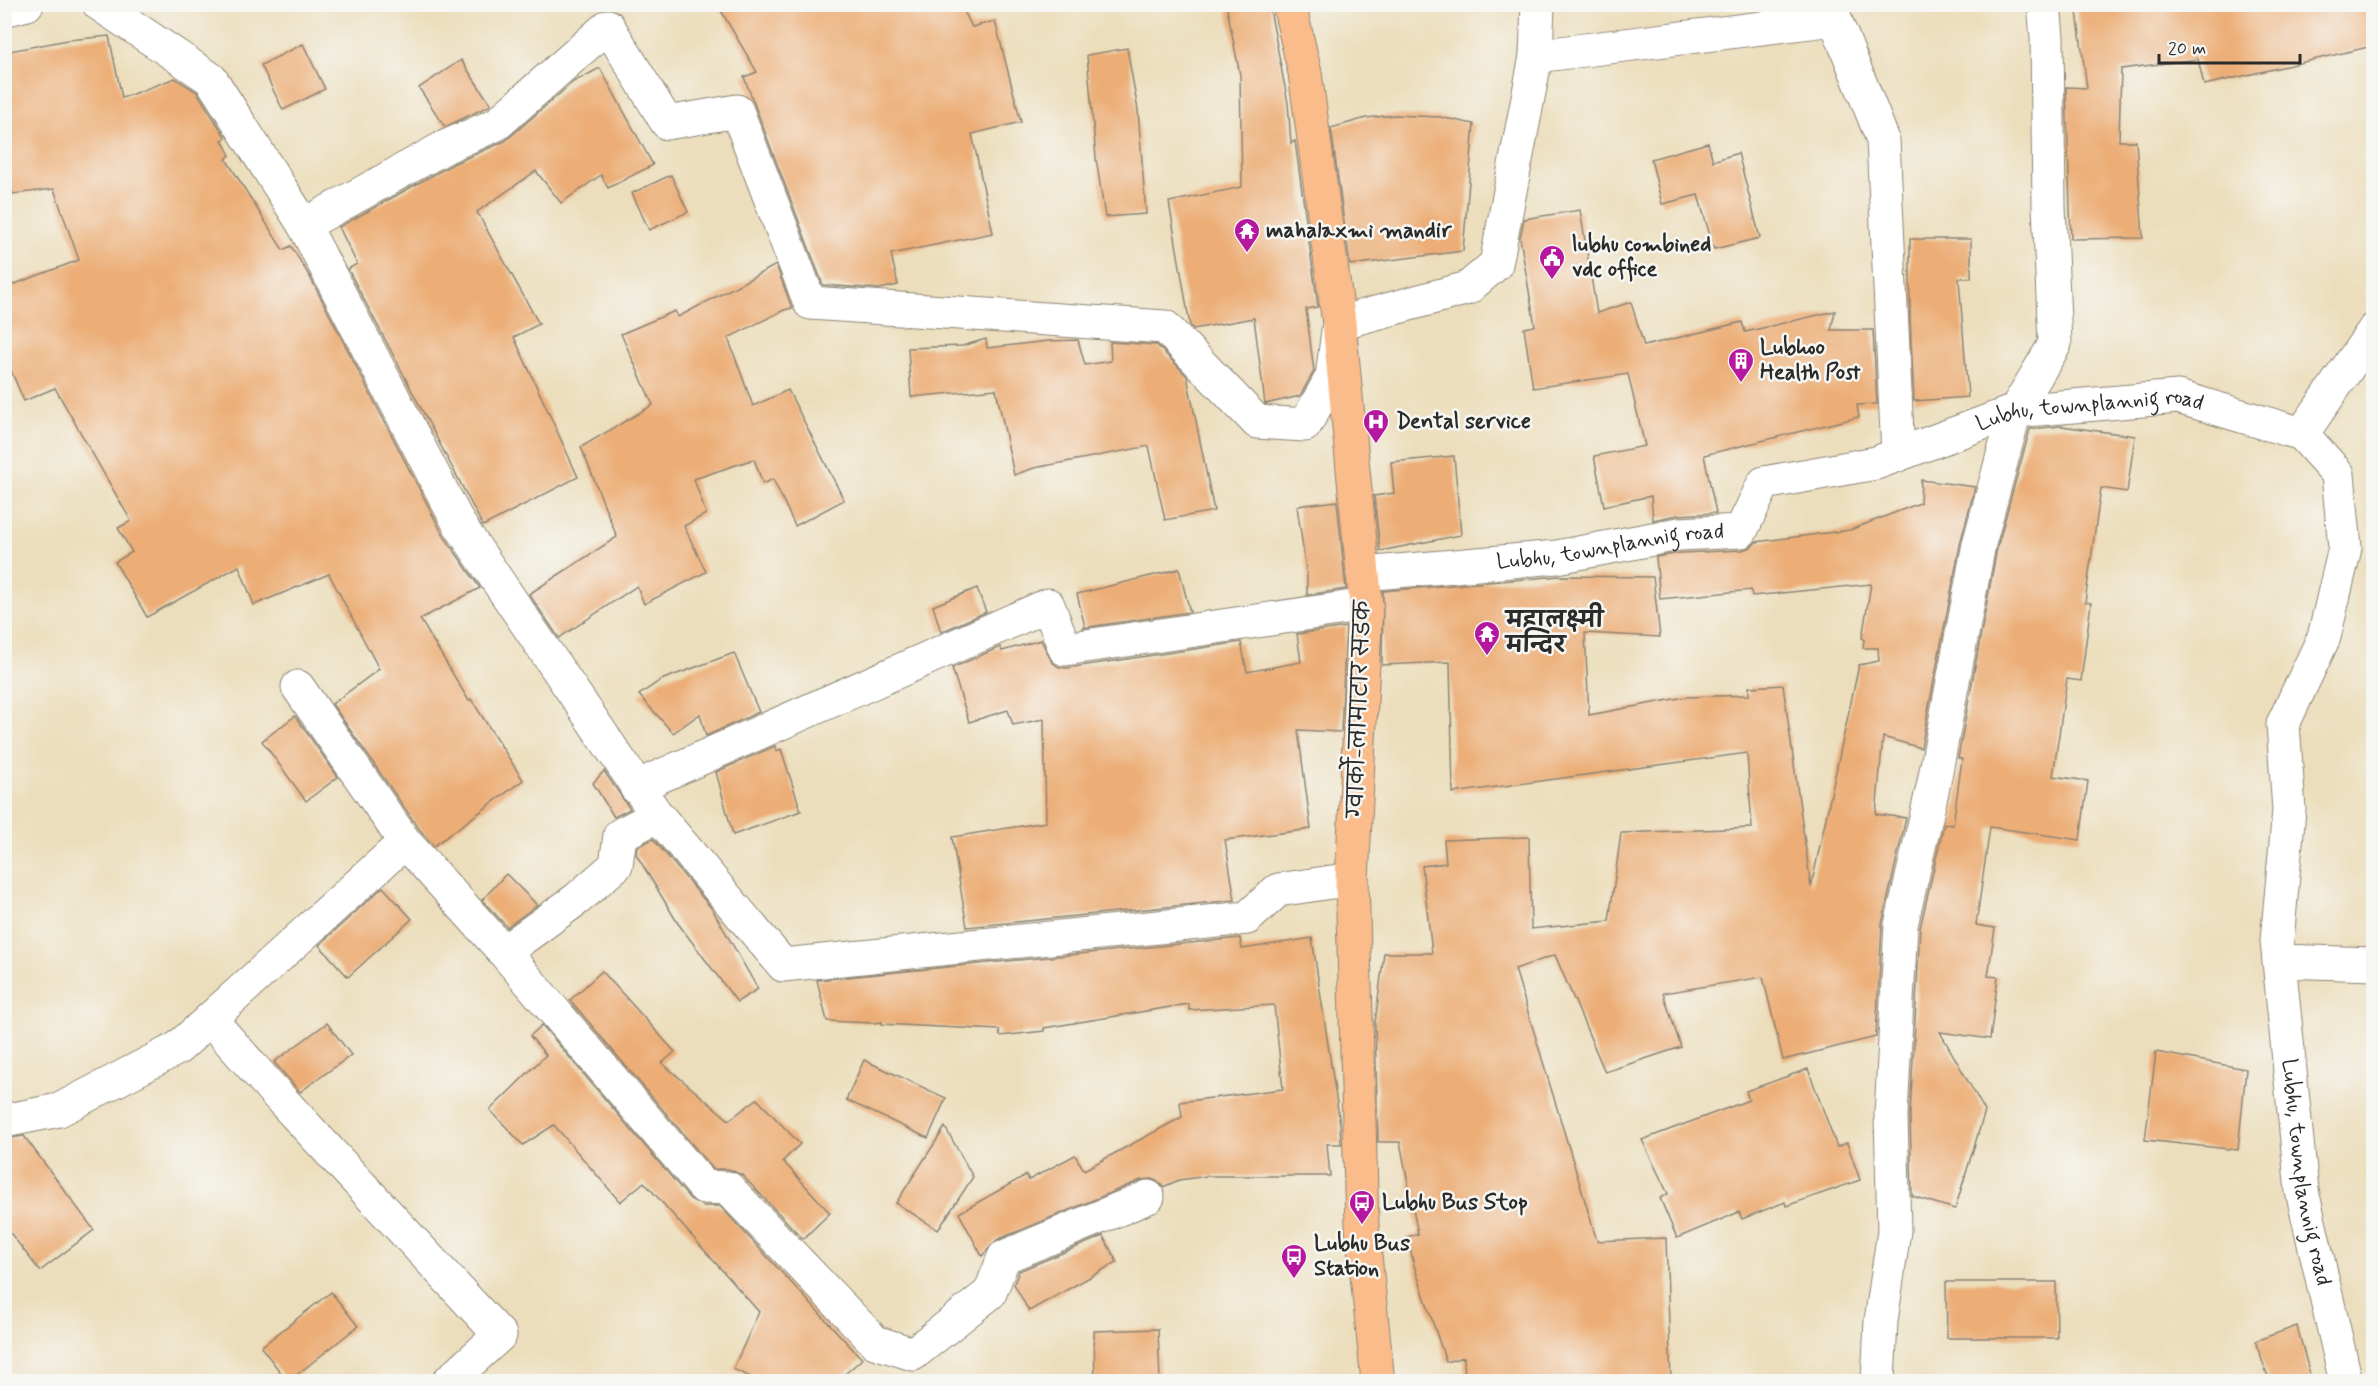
<svg xmlns="http://www.w3.org/2000/svg" width="2378" height="1386" font-family="Mynerve,'Playpen Sans Deva',sans-serif">
<style>
.building{fill:#ecad76}
.lines{fill:none;stroke-linecap:round;stroke-linejoin:round}
.minor-casing{stroke:#8c8474;stroke-width:35}
.major-casing{stroke:#8c8474;stroke-width:35}
.minor{stroke:#fff;stroke-width:33}
.major{stroke:#fabc8b;stroke-width:33}
.labels{text-anchor:middle;dominant-baseline:central;stroke-width:5;stroke-linejoin:round;paint-order:stroke}
.poi-label{font-size:22px;font-weight:bold;fill:#2b2b2b;stroke:#f6f6f2;text-anchor:start}
.street-label{font-size:22px;fill:#2b2b2b;stroke:#f6f6f2}
</style>
<rect width="100%" height="100%" fill="#f6f6f2"/>
<filter id="ink" filterUnits="userSpaceOnUse"><feTurbulence type="fractalNoise" baseFrequency=".0167" numOctaves="2"/><feDisplacementMap in="SourceGraphic" scale="12" xChannelSelector="R" yChannelSelector="G"/><feConvolveMatrix kernelMatrix="1 2 1 2 8 2 1 2 1" color-interpolation-filters="sRGB"/></filter>
<filter id="wash" filterUnits="userSpaceOnUse"><feTurbulence type="fractalNoise" baseFrequency=".008" numOctaves="4" result="noise"/><feDisplacementMap in="SourceGraphic" scale="24" xChannelSelector="R" yChannelSelector="G"/><feGaussianBlur stdDeviation="1.35" result="paint"/><feColorMatrix in="noise" values="0 0 0 0 0 0 0 0 0 0 0 0 0 0 0 0 0 1.4 0 .05"/><feComposite in="paint" operator="in"/></filter>
<g filter="url(#wash)">
<rect width="100%" height="100%" fill="#ecdebc"/>
<g id="blocks">
<!-- building -->
<g class="building">
<polygon points="717,4 961,5 972,27 995,21 1021,122 972,134 993,233 891,254 898,285 880,289 823,285 744,77 757,72"/>
<polygon points="1226,4 1269,4 1288,103 1291,143 1295,141 1318,307 1306,309 1314,371 1300,396 1265,404 1254,318 1193,329 1190,326 1169,202 1242,187 1240,75"/>
<polygon points="2076,4 2373,4 2373,46 2204,85 2198,59 2121,69 2119,141 2136,141 2143,238 2071,239 2066,87 2087,88"/>
<polygon points="109,36 122,98 175,78 197,92 226,138 222,140 230,155 226,159 283,250 291,246 310,277 442,533 480,588 420,619 469,701 471,699 523,780 434,846 420,830 332,704 379,669 329,574 254,605 239,566 147,617 115,562 132,552 118,528 131,521 55,388 24,401 4,354 4,288 79,260 54,189 13,194 4,151 4,52 68,40"/>
<polygon points="303,44 325,89 283,110 261,65"/>
<polygon points="1127,48 1138,110 1146,214 1105,217 1096,158 1087,55"/>
<polygon points="461,60 491,105 445,127 419,88"/>
<polygon points="600,68 653,165 608,188 601,175 561,203 536,171 477,212 539,324 514,337 578,477 483,526 348,269 357,264 339,227 453,164 505,141 573,82"/>
<polygon points="1395,115 1440,117 1474,124 1463,251 1350,265 1331,128 1366,118"/>
<polygon points="1708,143 1713,161 1738,153 1760,238 1714,249 1698,195 1662,204 1651,159"/>
<polygon points="671,175 688,212 649,230 632,193"/>
<polygon points="1580,210 1597,313 1631,302 1644,346 1742,322 1745,332 1835,311 1831,330 1873,330 1877,404 1857,405 1859,417 1704,455 1716,513 1678,515 1653,520 1651,496 1604,506 1594,456 1645,446 1628,374 1533,388 1524,328 1535,326 1520,238 1524,219"/>
<polygon points="1910,239 1971,239 1971,278 1959,278 1968,397 1914,401 1910,318"/>
<polygon points="776,265 792,308 784,310 728,338 753,406 788,390 844,500 795,526 773,479 763,484 754,459 694,479 706,514 684,526 706,572 644,604 637,586 559,638 529,594 617,537 581,447 653,405 621,334 675,311 678,317"/>
<polygon points="986,339 987,348 1048,341 1078,340 1085,365 1111,361 1110,342 1157,345 1187,376 1214,511 1165,520 1149,446 1034,468 1014,475 996,389 911,397 908,348 962,346"/>
<polygon points="2061,426 2135,436 2127,492 2101,488 2085,602 2091,603 2081,681 2067,679 2053,776 2088,781 2080,840 1990,827 1976,925 1995,928 1988,976 1998,977 1990,1039 1940,1032 1985,1111 1955,1209 1912,1196 1910,1115 1920,928 1944,824 1953,825 1962,759 1958,758 1997,548 2030,429"/>
<polygon points="1454,456 1461,535 1380,551 1374,496 1394,493 1391,462"/>
<polygon points="1921,480 1975,487 1961,540 1921,748 1883,737 1876,814 1906,818 1882,924 1876,1037 1783,1060 1763,977 1663,993 1681,1047 1605,1072 1555,955 1515,969 1597,1241 1666,1238 1671,1382 1465,1382 1464,1357 1446,1362 1414,1265 1407,1237 1418,1234 1400,1142 1378,1142 1375,1023 1384,953 1432,953 1422,866 1446,863 1444,840 1529,837 1531,929 1609,921 1621,833 1752,828 1747,753 1453,793 1450,662 1382,665 1383,591 1560,576 1653,577 1660,637 1585,633 1589,715 1685,697 1749,695 1749,687 1783,685 1811,887 1859,665 1879,661 1878,648 1863,648 1864,639 1862,638 1871,584 1752,596 1751,590 1660,599 1656,557 1681,553 1742,550 1751,547 1756,542 1850,530 1920,503"/>
<polygon points="1337,501 1346,589 1307,595 1307,576 1297,506"/>
<polygon points="1179,569 1190,612 1082,628 1085,627 1077,594"/>
<polygon points="977,588 986,612 941,632 933,606"/>
<polygon points="1346,627 1341,732 1298,730 1311,829 1225,840 1235,900 967,927 952,837 1046,822 1044,719 1013,725 1008,710 969,722 952,668 1000,647 1002,651 1041,640 1052,662 1059,667 1067,668 1241,642 1247,672 1301,662 1297,634"/>
<polygon points="734,653 759,712 706,736 700,714 673,733 639,695 661,680"/>
<polygon points="295,716 338,777 306,801 262,741"/>
<polygon points="775,746 777,751 781,749 801,811 733,835 716,772"/>
<polygon points="604,771 630,809 614,817 593,783"/>
<polygon points="653,839 712,909 758,989 737,1002 677,922 636,854 637,847"/>
<polygon points="506,874 537,905 507,927 482,900"/>
<polygon points="383,887 412,919 348,977 319,945"/>
<polygon points="1240,938 1242,949 1312,938 1340,1124 1341,1144 1327,1144 1330,1176 1207,1176 1179,1180 1163,1187 1159,1182 1151,1179 1141,1180 997,1240 982,1256 959,1213 1026,1175 1029,1180 1075,1155 1084,1170 1182,1117 1180,1102 1283,1089 1274,1005 1189,1010 1189,1004 1044,1028 1044,1031 1000,1036 999,1030 881,1024 882,1022 874,1023 827,1021 817,980"/>
<polygon points="602,971 675,1052 662,1063 729,1120 757,1099 800,1144 783,1161 830,1213 803,1239 742,1175 729,1169 713,1169 570,1000"/>
<polygon points="327,1023 351,1055 300,1092 274,1062"/>
<polygon points="542,1025 690,1199 703,1206 720,1206 862,1359 836,1382 761,1382 733,1369 759,1312 644,1182 620,1202 554,1125 523,1145 490,1110 546,1055 530,1036"/>
<polygon points="2156,1052 2246,1069 2238,1150 2145,1140"/>
<polygon points="864,1060 946,1098 928,1138 846,1100"/>
<polygon points="1808,1069 1837,1147 1847,1143 1860,1180 1786,1206 1785,1202 1742,1219 1739,1212 1677,1238 1660,1198 1668,1194 1642,1140 1749,1100 1746,1091"/>
<polygon points="945,1127 973,1177 938,1230 896,1203"/>
<polygon points="24,1136 94,1230 40,1271 4,1225 4,1139"/>
<polygon points="1103,1236 1117,1262 1029,1311 1014,1284 1019,1271"/>
<polygon points="1946,1282 2056,1282 2057,1338 1947,1338"/>
<polygon points="331,1292 358,1326 288,1382 261,1347"/>
<polygon points="2297,1326 2312,1382 2270,1382 2255,1341"/>
<polygon points="1158,1329 1160,1382 1095,1382 1094,1331"/>
</g>
</g>
</g>
<g filter="url(#ink)">
<use href="#blocks" fill-opacity="0" stroke="#8c8474" stroke-width="1.5"/>
<g class="lines">
<defs>
<g id="minor">
<polyline points="99,4 211,79 304,225 459,524 654,811 783,965 1247,918 1278,890 1352,879"/>
<polyline points="1833,4 1835,19 1883,140 1898,455"/>
<polyline points="4,10 27,4"/>
<polyline points="1536,56 1835,19"/>
<polyline points="304,225 445,147 497,124 608,26 667,123 737,111 810,303 1165,327 1257,422 1305,425 1332,377 1339,323 1468,288 1496,264 1536,56 1538,4"/>
<polyline points="2302,434 2374,330"/>
<path id="s1" d="M1363,574L1557,557L1679,534L1741,531L1764,483L1876,463L2015,411L2178,397L2302,434L2338,474L2345,548L2324,637L2283,724L2289,810L2277,941L2302,1191L2346,1382"/>
<polyline points="298,687 405,842 504,952 704,1187 728,1188 875,1342 913,1354 990,1293 1004,1257 1148,1197"/>
<polyline points="636,787 1048,605 1065,649 1366,605"/>
<polyline points="504,952 577,899 616,865 620,835 645,822 654,811"/>
<polyline points="2279,961 2374,964"/>
<polyline points="210,1019 280,1098 500,1335 448,1382"/>
<polyline points="4,1121 59,1110 178,1048 405,842"/>
<polyline points="1878,1382 1881,1321 1894,1231 1891,1115 1901,925 1933,787 1979,544 2015,411 2055,344 2049,206 2047,37 2044,4"/>
</g>
<polyline id="major" points="1289,4 1305,73 1339,323 1366,605 1352,879 1362,1226 1378,1382"/>
</defs>
<!-- minor casing -->
<use href="#minor" class="minor-casing"/>
<!-- major casing -->
<use href="#major" class="major-casing"/>
<!-- minor -->
<use href="#minor" class="minor"/>
<!-- major -->
<use href="#major" class="major"/>
</g>
</g>
<!-- icons -->
<defs>
<symbol id="temple-pin" viewBox="-11 -11 22 30"><path d="M0 17L-7.5 6A9.5 9.5 0 1 1 7.5 6Z" fill="#b5179e" stroke="#f6f6f2"/><path d="M0-6L5-2H3V0L6.5 2.5H4V6H1.5V3h-3V6H-4V2.5H-6.5L-3 0V-2H-5Z" fill="#fff"/></symbol>
<symbol id="civic-pin" viewBox="-11 -11 22 30"><path d="M0 17L-7.5 6A9.5 9.5 0 1 1 7.5 6Z" fill="#b5179e" stroke="#f6f6f2"/><path d="M-.6-6.5H3V-4.5H.6V-3L4-1V1h2V6H-6V1h2V-1L-.6-3ZM-1.2 2.5V6h2.4V2.5Z" fill="#fff"/></symbol>
<symbol id="building-pin" viewBox="-11 -11 22 30"><path d="M0 17L-7.5 6A9.5 9.5 0 1 1 7.5 6Z" fill="#b5179e" stroke="#f6f6f2"/><path d="M-4-6H4V6H1V3H-1V6H-4ZM-2.5-4.3h1.7v1.8h-1.7ZM.8-4.3h1.7v1.8H.8ZM-2.5-1h1.7V.8h-1.7ZM.8-1h1.7V.8H.8Z" fill="#fff"/></symbol>
<symbol id="hospital-pin" viewBox="-11 -11 22 30"><path d="M0 17L-7.5 6A9.5 9.5 0 1 1 7.5 6Z" fill="#b5179e" stroke="#f6f6f2"/><path d="M-5-5h3v3.5h4V-5h3V5h-3V1.5h-4V5h-3Z" fill="#fff"/></symbol>
<symbol id="bus-pin" viewBox="-11 -11 22 30"><path d="M0 17L-7.5 6A9.5 9.5 0 1 1 7.5 6Z" fill="#b5179e" stroke="#f6f6f2"/><path d="M-5-6H5V4H4V6H2V4H-2V6H-4V4H-5ZM-3.5-4V0h7V-4ZM-3.5 1.2v1.5H-2V1.2ZM2 1.2v1.5H3.5V1.2Z" fill="#fff"/></symbol>
</defs>
<g fill-rule="evenodd">
<use href="#temple-pin" x="1232" y="216" width="30" height="40"/>
<use href="#civic-pin" x="1537" y="243" width="30" height="40"/>
<use href="#building-pin" x="1726" y="346" width="30" height="40"/>
<use href="#hospital-pin" x="1361" y="407" width="30" height="40"/>
<use href="#temple-pin" x="1472" y="619" width="30" height="40"/>
<use href="#bus-pin" x="1347" y="1188" width="30" height="40"/>
<use href="#bus-pin" x="1279" y="1242" width="30" height="40"/>
</g>
<g class="labels">
<!-- poi labels -->
<g class="poi-label">
<text x="1266" y="231">mahalaxmi mandir</text>
<text x="1572" y="245">lubhu combined<tspan x="1572" dy="25">vdc office</tspan></text>
<text x="1760" y="348">Lubhoo<tspan x="1760" dy="25">Health Post</tspan></text>
<text x="1396" y="422">Dental service</text>
<text x="1506" y="621">महालक्ष्मी<tspan x="1506" dy="25">मन्दिर</tspan></text>
<text x="1382" y="1203">Lubhu Bus Stop</text>
<text x="1314" y="1244">Lubhu Bus<tspan x="1314" dy="25">Station</tspan></text>
</g>
<!-- street labels -->
<g class="street-label">
<text stroke="none"><textPath href="#s1" startOffset="771">Lubhu, townplannig road</textPath></text>
<text stroke="none"><textPath href="#s1" startOffset="249">Lubhu, townplannig road</textPath></text>
<text transform="translate(1360 709) rotate(-88)">ग्वार्को-लामाटार सडक</text>
<text stroke="none"><textPath href="#s1" startOffset="1756">Lubhu, townplannig road</textPath></text>
</g>
</g>
<!-- margin -->
<rect width="2378" height="1386" fill="none" stroke="#f6f6f2" stroke-width="24"/>
<!-- scale -->
<path d="M2159 54v9h141v-9" fill="none" stroke="#2b2b2b" stroke-width="3"/>
<text x="2168" y="54" font-size="18" fill="#2b2b2b" stroke="#f6f6f2" stroke-width="4.5" paint-order="stroke">20 m</text>
</svg>
